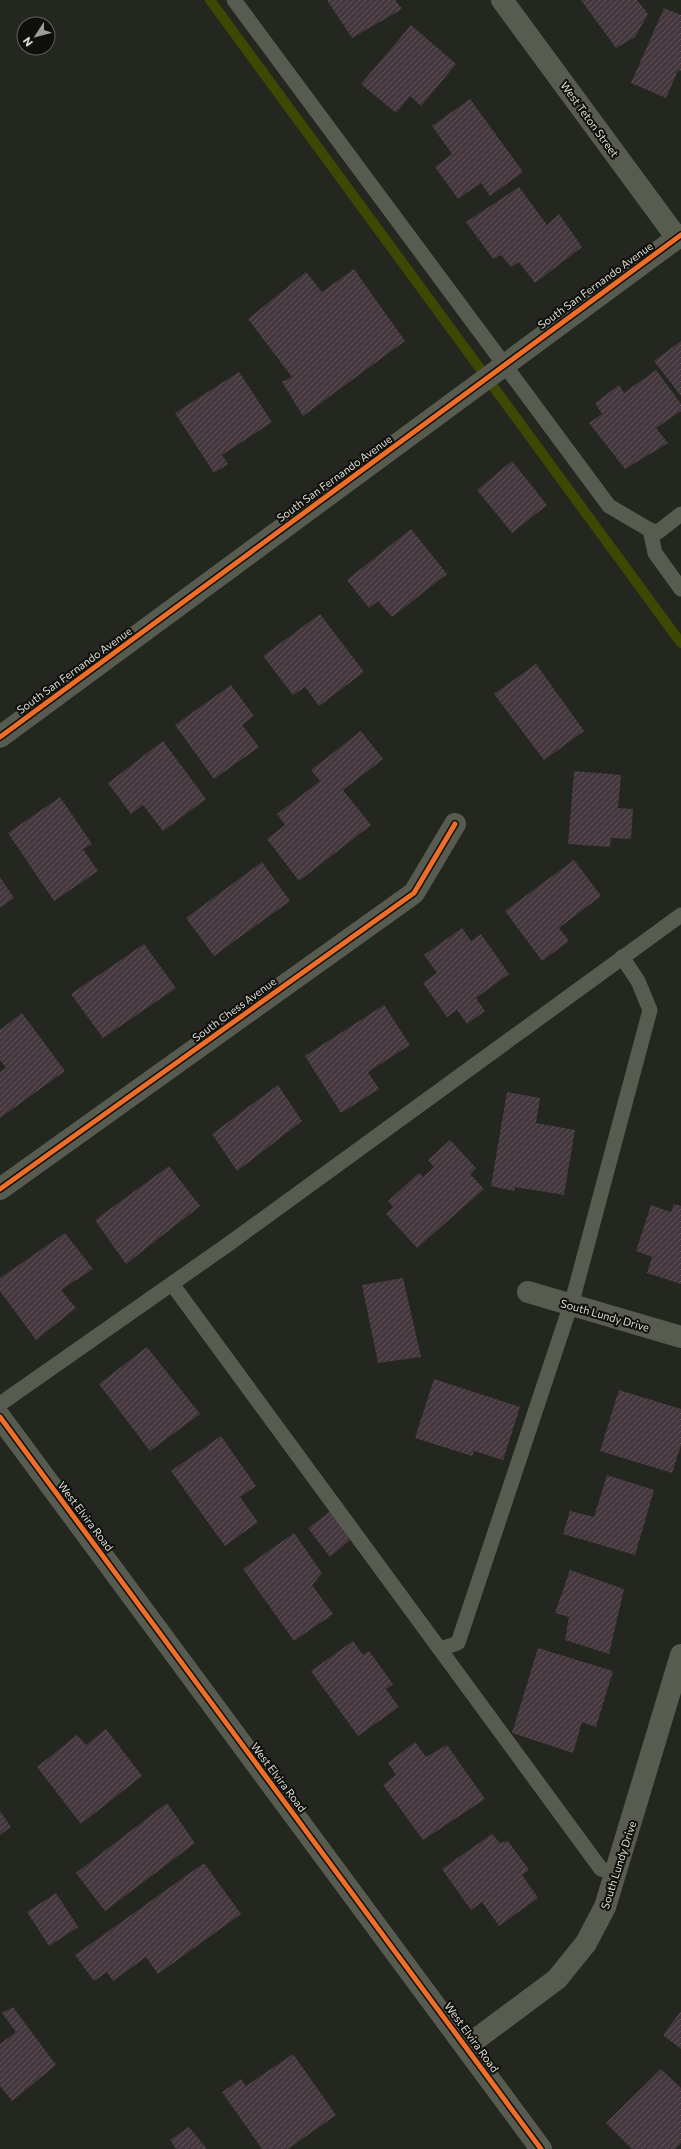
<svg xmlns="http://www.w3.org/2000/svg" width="681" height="2149" font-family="Commissioner,sans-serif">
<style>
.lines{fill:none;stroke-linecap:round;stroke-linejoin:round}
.stream{stroke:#3d4903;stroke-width:10}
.building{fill:url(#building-hatch)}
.service{stroke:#585c50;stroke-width:15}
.minor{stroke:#585c50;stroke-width:22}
.cycleway-casing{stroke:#0f100c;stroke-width:8}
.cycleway{stroke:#ee6e29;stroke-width:5}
.labels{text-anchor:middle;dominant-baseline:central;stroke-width:4;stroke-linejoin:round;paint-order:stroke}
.street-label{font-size:11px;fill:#dcded8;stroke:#0f100c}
</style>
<defs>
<pattern id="building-hatch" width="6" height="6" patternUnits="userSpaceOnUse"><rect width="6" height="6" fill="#44383e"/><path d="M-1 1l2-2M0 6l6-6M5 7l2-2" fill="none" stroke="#5e5459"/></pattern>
</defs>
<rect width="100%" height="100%" fill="#242620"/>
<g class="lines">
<!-- stream -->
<polyline class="stream" points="210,0 681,643"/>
</g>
<!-- building -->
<g class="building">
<polygon points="327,0 395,0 402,9 352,38"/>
<polygon points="581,0 637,0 648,14 635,37 616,48"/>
<polygon points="664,8 681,15 681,71 678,70 666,98 631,83"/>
<polygon points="411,25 456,64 421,106 410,96 396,113 361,84"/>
<polygon points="470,99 523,172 490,196 481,183 458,199 435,167 452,154 432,126"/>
<polygon points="519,187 547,225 559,214 582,247 535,283 519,262 511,267 501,255 493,259 466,222"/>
<polygon points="354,269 405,341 303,416 282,382 292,377 248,319 306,272 322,292"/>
<polygon points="681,341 681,396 654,361"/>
<polygon points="656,370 681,404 681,411 656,428 668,443 625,469 589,423 602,414 595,403 619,385 624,393"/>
<polygon points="239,372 272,422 222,455 228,464 214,473 175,413"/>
<polygon points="512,461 547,505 512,533 477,490"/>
<polygon points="411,529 447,574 392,617 378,601 369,608 347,580"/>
<polygon points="320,614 364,672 319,706 305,687 293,695 263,656"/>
<polygon points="536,664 584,731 544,760 494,694"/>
<polygon points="231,685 254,716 242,725 259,747 214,779 175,725"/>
<polygon points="361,731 383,759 343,790 371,825 299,881 267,839 285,825 277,814 320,781 311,770"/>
<polygon points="163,741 206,799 163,831 143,805 131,814 108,783"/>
<polygon points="574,771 621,775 618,808 633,809 631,839 611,838 610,847 568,844"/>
<polygon points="60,797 92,844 83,849 98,871 54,901 8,833"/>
<polygon points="574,860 601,896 559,928 569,941 542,961 505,911"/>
<polygon points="262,862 290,901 214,956 186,918"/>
<polygon points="0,877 14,898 0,908"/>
<polygon points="462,928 471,941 481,934 509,974 476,998 485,1011 467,1024 457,1010 447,1017 423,983 437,973 424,955"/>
<polygon points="144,944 176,988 103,1038 71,994"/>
<polygon points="384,1005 410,1045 368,1072 379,1089 341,1113 305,1056"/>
<polygon points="22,1013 65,1071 0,1118 0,1072 6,1068 0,1060 0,1030"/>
<polygon points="278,1085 302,1121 237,1171 212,1134"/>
<polygon points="507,1092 540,1098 536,1123 575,1130 564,1195 515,1187 514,1191 491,1186"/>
<polygon points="450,1140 476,1168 470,1174 484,1189 417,1248 386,1214 393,1207 388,1201 419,1173 423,1177 434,1167 428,1160"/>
<polygon points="169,1166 200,1206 126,1264 95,1220"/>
<polygon points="674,1204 681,1206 681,1284 647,1273 652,1257 636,1251 651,1205 671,1212"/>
<polygon points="65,1233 93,1269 61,1290 76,1308 36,1340 0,1291 0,1278"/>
<polygon points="403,1278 421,1357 378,1363 362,1285"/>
<polygon points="147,1347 200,1414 150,1451 99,1384"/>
<polygon points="434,1379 520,1407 503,1460 474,1451 472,1456 415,1438"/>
<polygon points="619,1390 681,1409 681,1445 672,1473 600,1451"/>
<polygon points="221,1436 256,1486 240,1497 258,1522 225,1546 171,1471"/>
<polygon points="607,1475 654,1490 635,1555 563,1534 570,1511 594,1517"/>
<polygon points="331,1511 350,1540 330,1557 308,1528"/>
<polygon points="294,1533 322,1573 312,1585 333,1614 294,1641 243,1569"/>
<polygon points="570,1570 624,1589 609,1654 565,1640 569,1617 555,1613"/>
<polygon points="353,1641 363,1655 369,1651 393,1684 386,1689 399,1707 358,1736 311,1671"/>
<polygon points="538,1648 613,1671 596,1727 582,1722 573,1753 512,1733"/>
<polygon points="106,1729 142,1776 81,1824 37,1767 77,1735 86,1745"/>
<polygon points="415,1742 426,1757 447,1745 485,1799 423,1840 383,1785 396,1775 388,1763"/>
<polygon points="167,1803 195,1843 105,1911 76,1873"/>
<polygon points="0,1811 11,1827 0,1835"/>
<polygon points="492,1834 500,1843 508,1841 529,1870 522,1875 538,1898 499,1926 482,1902 471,1910 442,1869"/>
<polygon points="204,1863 241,1914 158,1974 146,1957 113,1981 107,1972 94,1981 75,1955"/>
<polygon points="56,1893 78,1927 49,1946 27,1912"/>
<polygon points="13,2007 56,2065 12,2101 0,2086 0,2044 16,2032 2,2013"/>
<polygon points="681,2011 681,2049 663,2035"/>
<polygon points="293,2054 336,2115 288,2149 262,2149 222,2092 241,2079 246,2086"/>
<polygon points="661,2069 681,2088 681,2143 675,2149 632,2149 606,2123"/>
<polygon points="189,2127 207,2149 176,2149 170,2140"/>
</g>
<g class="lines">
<!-- service -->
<g class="service">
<polyline points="234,0 609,506 650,530 655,553 681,589"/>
<polyline points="650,530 658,532 681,514"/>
<polyline points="172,1284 601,1869 617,1873"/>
<polyline points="0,1404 230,1243 681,915"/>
<polyline points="440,1649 458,1643 573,1298 650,1010 638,981 622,957"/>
</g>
<!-- minor -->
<g class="minor">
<polyline points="502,0 677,238"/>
<polyline points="0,737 681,235"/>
<polyline points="0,1189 414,893 455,824"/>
<polyline points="528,1292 681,1337"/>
<polyline points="0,1417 541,2149"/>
<polyline points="467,2046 557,1979 586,1943 605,1907 681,1655"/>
</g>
<defs>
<g id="cycleway">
<polyline points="0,737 681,235"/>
<polyline points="0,1189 414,893 455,824"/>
<polyline points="0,1417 541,2149"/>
</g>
</defs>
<!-- cycleway casing -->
<use href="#cycleway" class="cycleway-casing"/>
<!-- cycleway -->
<use href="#cycleway" class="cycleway"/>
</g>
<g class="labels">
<!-- street labels -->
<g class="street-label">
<text transform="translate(590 119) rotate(54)">West Teton Street</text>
<text transform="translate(595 285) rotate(-36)">South San Fernando Avenue</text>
<text transform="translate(334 478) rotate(-36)">South San Fernando Avenue</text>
<text transform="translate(74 670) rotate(-36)">South San Fernando Avenue</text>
<text transform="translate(234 1009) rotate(-36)">South Chess Avenue</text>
<text transform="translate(605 1315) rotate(16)">South Lundy Drive</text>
<text transform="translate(86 1516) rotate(53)">West Elvira Road</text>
<text transform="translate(279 1777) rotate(53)">West Elvira Road</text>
<text transform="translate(618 1865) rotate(-72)">South Lundy Drive</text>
<text transform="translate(472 2037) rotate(54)">West Elvira Road</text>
</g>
</g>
<!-- north arrow -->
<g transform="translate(36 36) rotate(234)"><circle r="19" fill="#0f100c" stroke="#61625e"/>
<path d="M0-3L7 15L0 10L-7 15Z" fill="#9c9e98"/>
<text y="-6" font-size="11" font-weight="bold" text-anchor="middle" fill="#dcded8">N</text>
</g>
</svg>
